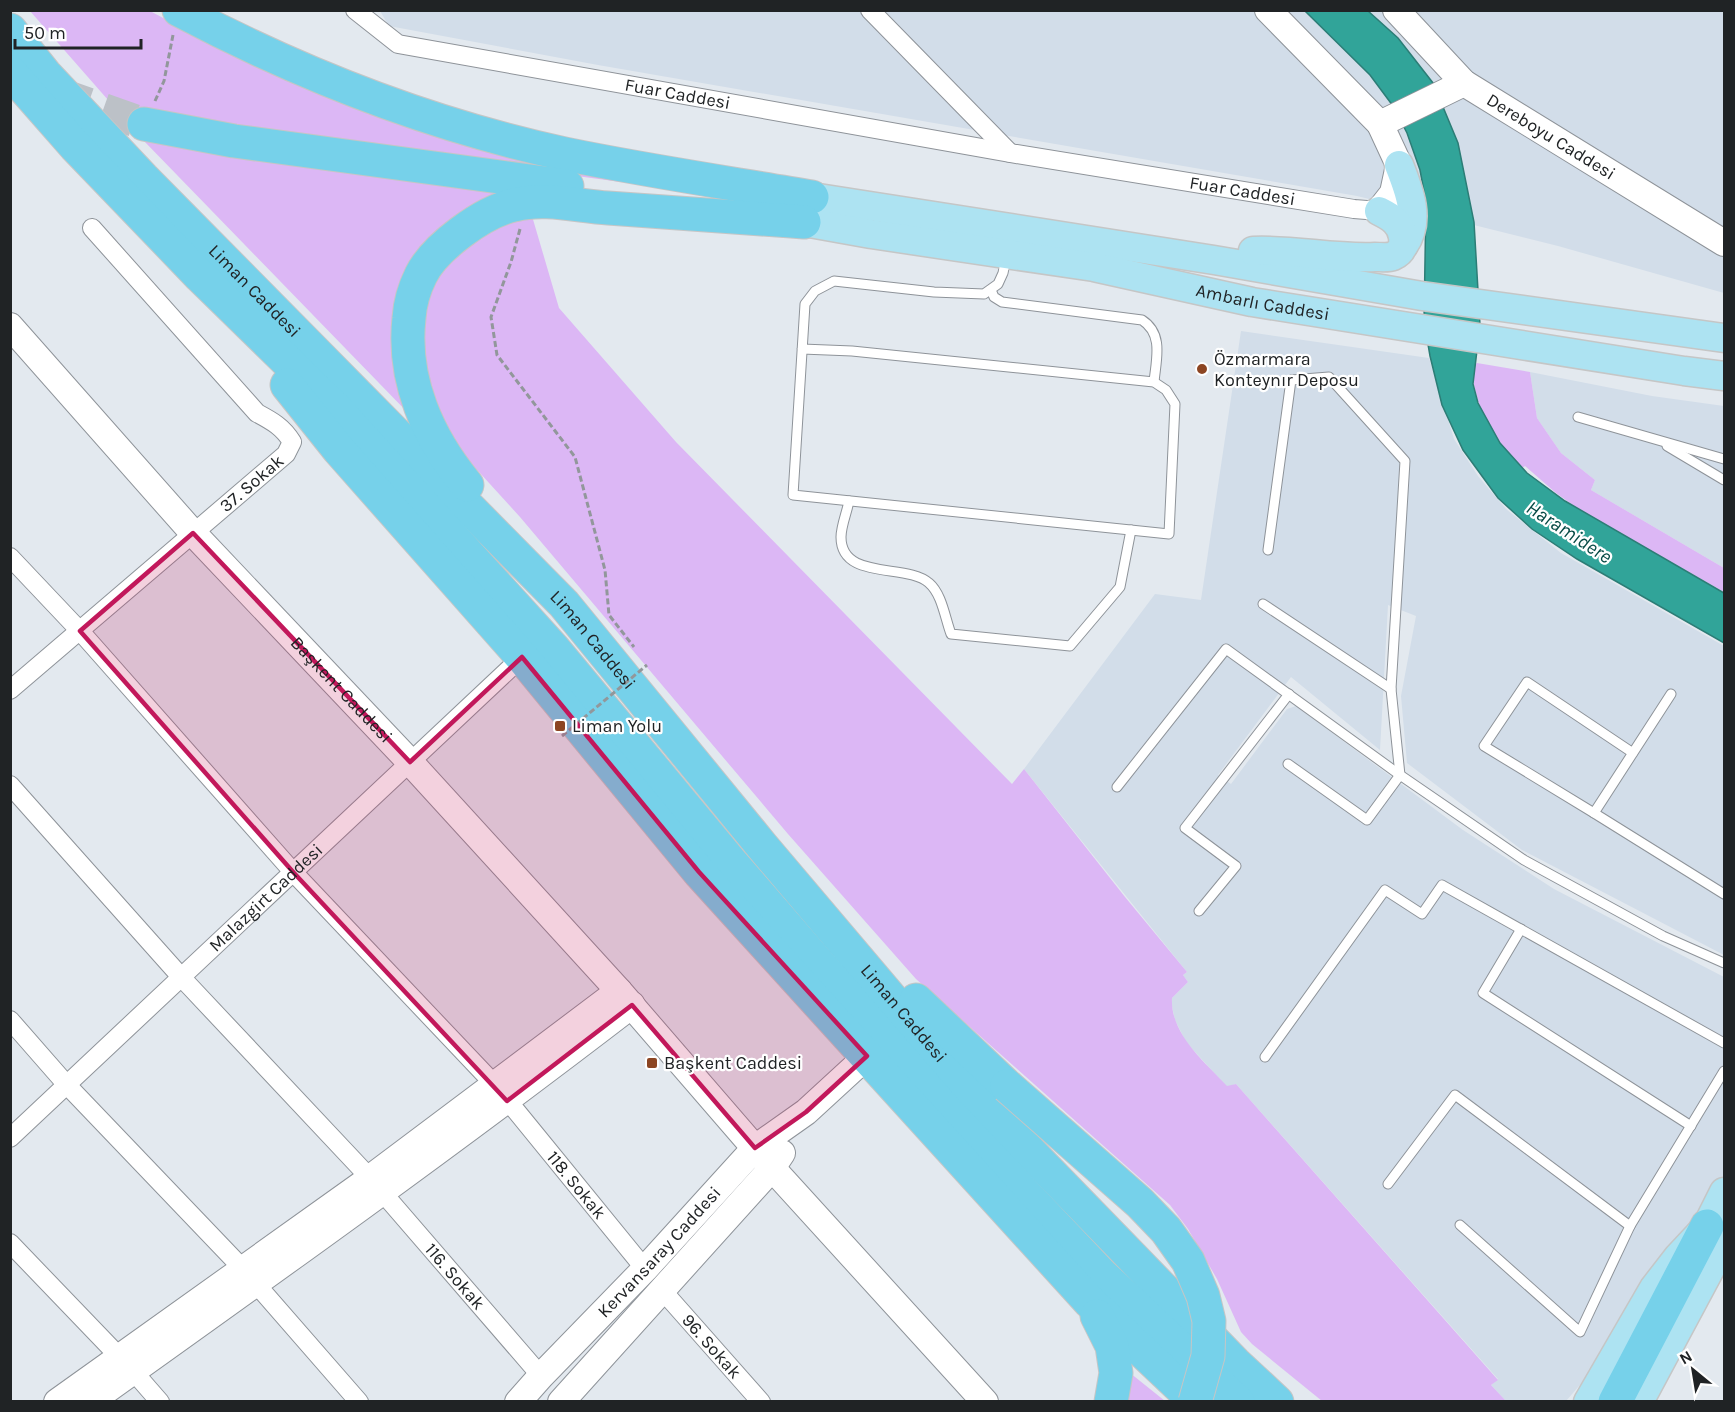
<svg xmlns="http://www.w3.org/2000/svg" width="1735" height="1412" font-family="Karla,sans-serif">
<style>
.built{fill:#d2dde9}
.green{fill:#dcb7f5}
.water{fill:#31a499;stroke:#2c7d76;stroke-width:1.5}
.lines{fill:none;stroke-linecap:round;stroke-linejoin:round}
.highway-tunnel{stroke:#bcc1c7;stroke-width:33;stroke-dasharray:33 16;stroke-linecap:butt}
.lane-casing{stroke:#8e9399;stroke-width:11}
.street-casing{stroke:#8e9399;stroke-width:20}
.secondary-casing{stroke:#8e9399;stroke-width:28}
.primary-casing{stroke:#c5c6c6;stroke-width:31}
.highway-casing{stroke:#c5c6c6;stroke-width:35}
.path{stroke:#92979b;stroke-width:3;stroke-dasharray:6 3;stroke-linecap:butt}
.lane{stroke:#fff;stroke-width:9}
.street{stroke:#fff;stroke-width:18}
.secondary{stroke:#fff;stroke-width:26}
.primary{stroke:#ade3f2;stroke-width:28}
.highway{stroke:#76d1ea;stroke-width:33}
.highway-bridge-casing{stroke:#c5c6c6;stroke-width:35;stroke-linecap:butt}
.path-bridge{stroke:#92979b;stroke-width:3;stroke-dasharray:6 3;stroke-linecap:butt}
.highway-bridge{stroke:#76d1ea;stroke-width:33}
.marked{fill:#c2185b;fill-opacity:0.2;stroke:#c2185b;stroke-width:4.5;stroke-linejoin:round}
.poi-dot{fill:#8c4522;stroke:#fff;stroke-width:2}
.labels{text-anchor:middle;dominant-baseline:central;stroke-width:4.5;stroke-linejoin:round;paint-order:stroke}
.street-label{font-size:18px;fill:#202325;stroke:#fff}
.poi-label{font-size:18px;fill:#202325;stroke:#fff;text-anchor:start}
.water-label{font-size:20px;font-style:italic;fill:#074b46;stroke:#fff}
</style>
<rect width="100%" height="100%" fill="#e3e9ef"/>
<!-- built -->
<g class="built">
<polygon points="380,11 1724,11 1724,293 1558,246 1357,196 598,65 389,26"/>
<polygon points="1241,331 1429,358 1454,439 1478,476 1506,509 1561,553 1724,646 1724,955 1522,850 1407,763 1401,696 1416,616 1388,605 1380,750 1291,677 1218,775 1231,784 1287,709 1296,706 1463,830 1554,889 1724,977 1724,1175 1718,1187 1586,1378 1566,1401 1506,1401 1491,1385 1498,1379 1276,1129 1236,1084 1227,1087 1186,1042 1175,1020 1172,1006 1172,998 1188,982 1183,975 1187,972 1024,769 1155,594 1201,600"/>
<polygon points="1530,372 1652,396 1724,406 1724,568 1591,490 1595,480 1561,453 1537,418"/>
</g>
<!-- green -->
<g class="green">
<polygon points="30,11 150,11 254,66 344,104 549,166 658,187 302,139 138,108 144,141 515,194 417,260 412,417 144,141"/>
<path d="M532,216L559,308L676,442L1012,784L1024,769L1125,897L1187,972L1183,975L1188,982L1172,998C1170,1034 1205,1062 1227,1086L1236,1084L1498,1380L1491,1385L1506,1401H1322L1252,1344L1241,1332L1217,1279L1188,1229L1170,1205L916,979L788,834L520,517L449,439L427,398L415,312L431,279L492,223Z"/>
<polygon points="1477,363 1530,372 1537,418 1561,453 1595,480 1591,490 1724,568 1724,592 1581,511 1556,493 1525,466 1518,471 1481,412 1470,370"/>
<polygon points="1130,1373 1165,1401 1121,1402"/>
</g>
<!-- water -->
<polygon class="water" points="1305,11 1368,11 1398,38 1433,83 1458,143 1474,222 1480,325 1473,384 1478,403 1500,443 1527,473 1565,501 1724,593 1724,643 1577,559 1532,529 1498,498 1463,450 1442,405 1430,356 1424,321 1426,202 1420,170 1407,133 1393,106 1370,75"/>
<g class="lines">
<!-- highway-tunnel -->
<polyline class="highway-tunnel" points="57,93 144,124"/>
<defs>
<g id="lane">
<path d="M991,290L994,297L1002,302L1142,320C1164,334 1156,360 1154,382"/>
<polyline points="802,349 852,351 1154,382 1166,390 1175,404 1169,534 793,495 805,304 815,291 834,281 934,292 984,294 998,284 1003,273 1006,258"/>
<polyline points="1578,417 1724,459"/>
<polyline points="1667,446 1724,480"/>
<path d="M849,501C847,512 841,526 841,537C841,581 907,563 929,583C942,594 945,618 951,634L1070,646L1120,587L1131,530"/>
<polyline points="1268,550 1291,380 1329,377 1405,461 1391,689 1400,775 1367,820 1288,764"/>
<polyline points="1263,604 1391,689"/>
<polyline points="1633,753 1527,682 1484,746 1594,813 1671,694"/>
<polyline points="1117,787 1226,649 1400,775 1524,860 1663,936 1724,963"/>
<polyline points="1594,813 1724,894"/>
<polyline points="1199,911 1236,866 1185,828 1289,694"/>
<polyline points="1521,929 1483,993 1691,1126"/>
<polyline points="1265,1057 1385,890 1422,914 1442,885 1724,1043"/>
<polyline points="1388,1184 1455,1095 1630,1226 1724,1071"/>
<polyline points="1460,1225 1580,1332 1630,1226"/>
</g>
<g id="street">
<path id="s1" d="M355,10L398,44L1010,153L1354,209L1379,211"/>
<polyline points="870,10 1010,153"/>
<path id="s2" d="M10,557L80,631L294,873L495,1085L645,1269"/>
<path id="s3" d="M10,690L286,454L292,442C283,427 272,421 257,413L92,228"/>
<path id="s4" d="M10,785L182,978L370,1178L541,1376"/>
<polyline points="10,1020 66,1084 243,1269 359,1402"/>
<path id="s5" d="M10,1138L522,657"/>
<polyline points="10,1243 133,1371 160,1402"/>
<path id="s6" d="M662,1290L761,1402"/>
</g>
<g id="secondary">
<polyline points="1268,10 1380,124 1399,165 1393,193 1379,211"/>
<path id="s7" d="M1396,10L1464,83L1724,243"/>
<polyline points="1380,124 1464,83"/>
<path id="s8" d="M10,326L193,533L410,762L619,991L772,1168L985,1402"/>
<polyline points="57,1402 365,1182 619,991"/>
<path d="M90,1402C272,1272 454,1142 632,1005"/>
<path id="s9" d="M518,1402L541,1376L645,1269L755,1148L806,1112L867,1056"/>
<polyline points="561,1402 772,1168 782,1153"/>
</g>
<g id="primary">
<path d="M1399,165C1409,190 1421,220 1404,245"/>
<polyline points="812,197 1214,260 1422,296 1724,338"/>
<path id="s10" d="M804,222L871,234L1094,267L1252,302L1684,371L1724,376"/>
<path d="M1253,251C1293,249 1334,259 1375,257C1380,257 1388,258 1393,256C1402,252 1404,246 1403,237C1401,223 1391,217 1379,211"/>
<polyline points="1588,1402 1654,1288 1678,1257 1707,1226 1724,1192"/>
<polyline points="1639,1402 1724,1243"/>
</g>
<g id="highway">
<path d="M179,10C300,74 431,125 565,154C647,171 730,183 812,197"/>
<path id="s11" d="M10,30L45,74L143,178L564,604L762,846L962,1082L1235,1363L1277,1402"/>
<polyline points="10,72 75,146 200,276 337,410 553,648 730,861 943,1107 1102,1275 1238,1402"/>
<polyline points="144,124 234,141 567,186"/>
<polyline points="287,385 339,450 522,657 699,872 1089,1301 1196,1402"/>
<path d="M467,485C428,438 402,380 409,318C410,303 414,289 421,275C435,247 483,212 514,205C544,197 577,206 608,208C674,213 739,217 804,222"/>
<polyline points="916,1000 1007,1086"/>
<polyline points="1097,1316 1112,1346 1116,1373 1111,1402"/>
<polyline points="1615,1402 1707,1226"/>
</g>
</defs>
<!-- lane casing -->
<use href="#lane" class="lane-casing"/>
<!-- street casing -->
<use href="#street" class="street-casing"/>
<!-- secondary casing -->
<use href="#secondary" class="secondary-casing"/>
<!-- primary casing -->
<use href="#primary" class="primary-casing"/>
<!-- highway casing -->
<use href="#highway" class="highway-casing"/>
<!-- path -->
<g class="path">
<polyline points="155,101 164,81 173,35"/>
<polyline points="520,229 511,262 491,317 497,355 575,457 605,570 609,615 634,647"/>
</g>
<!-- lane -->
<use href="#lane" class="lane"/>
<!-- street -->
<use href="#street" class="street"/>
<!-- secondary -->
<use href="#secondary" class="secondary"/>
<!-- primary -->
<use href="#primary" class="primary"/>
<!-- highway -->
<use href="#highway" class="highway"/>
<defs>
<polyline id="highway-bridge" points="1007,1086 1140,1203 1166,1230 1188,1261 1203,1296 1209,1321 1208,1356 1195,1402"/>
</defs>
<!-- highway-bridge casing -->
<use href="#highway-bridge" class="highway-bridge-casing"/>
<!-- path-bridge -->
<polyline class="path-bridge" points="562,736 647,665"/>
<!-- highway-bridge -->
<use href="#highway-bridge" class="highway-bridge"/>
</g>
<!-- marked area -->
<path class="marked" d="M193,533L410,762L522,657L699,872L867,1056L806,1112L755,1148L632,1005L507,1101L294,873L80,631Z"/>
<!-- markers -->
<g class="poi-dot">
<circle cx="1202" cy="369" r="6"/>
<rect x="554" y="720" width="12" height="12" rx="3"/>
<rect x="646" y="1057" width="12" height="12" rx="3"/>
</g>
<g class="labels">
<!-- street labels -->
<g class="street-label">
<text stroke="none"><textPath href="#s1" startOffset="339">Fuar Caddesi</textPath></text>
<text stroke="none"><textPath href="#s7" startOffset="202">Dereboyu Caddesi</textPath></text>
<text stroke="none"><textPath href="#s1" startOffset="912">Fuar Caddesi</textPath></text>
<text stroke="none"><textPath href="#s11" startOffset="358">Liman Caddesi</textPath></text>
<text stroke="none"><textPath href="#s10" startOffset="466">Ambarlı Caddesi</textPath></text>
<text stroke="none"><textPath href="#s3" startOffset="318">37. Sokak</textPath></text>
<text stroke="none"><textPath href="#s11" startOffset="844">Liman Caddesi</textPath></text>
<text stroke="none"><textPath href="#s8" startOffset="492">Başkent Caddesi</textPath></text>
<text stroke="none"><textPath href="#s5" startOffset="351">Malazgirt Caddesi</textPath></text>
<text stroke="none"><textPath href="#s11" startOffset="1330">Liman Caddesi</textPath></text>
<text stroke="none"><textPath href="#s2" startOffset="846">118. Sokak</textPath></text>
<text stroke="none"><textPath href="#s9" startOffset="206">Kervansaray Caddesi</textPath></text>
<text stroke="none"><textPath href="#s4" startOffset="663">116. Sokak</textPath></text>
<text stroke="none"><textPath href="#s6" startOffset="75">96. Sokak</textPath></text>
</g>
<!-- poi labels -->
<g class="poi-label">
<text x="1214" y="359">Özmarmara<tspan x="1214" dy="21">Konteynır Deposu</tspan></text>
<text x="572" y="726">Liman Yolu</text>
<text x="664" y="1063">Başkent Caddesi</text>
</g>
<!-- water labels -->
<g class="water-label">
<text transform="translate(1569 532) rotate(33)">Haramidere</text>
</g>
</g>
<!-- border -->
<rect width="1735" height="1412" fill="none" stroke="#202325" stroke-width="24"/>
<!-- north arrow -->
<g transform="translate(1693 1370) rotate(330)" stroke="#ffffff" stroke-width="4.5" paint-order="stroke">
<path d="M0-4.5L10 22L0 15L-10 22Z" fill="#202325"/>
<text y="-9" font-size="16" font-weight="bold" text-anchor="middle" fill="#202325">N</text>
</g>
<!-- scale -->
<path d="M15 39v9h126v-9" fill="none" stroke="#202325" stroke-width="3"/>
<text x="24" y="39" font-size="18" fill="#202325" stroke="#ffffff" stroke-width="4.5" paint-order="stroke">50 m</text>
</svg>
